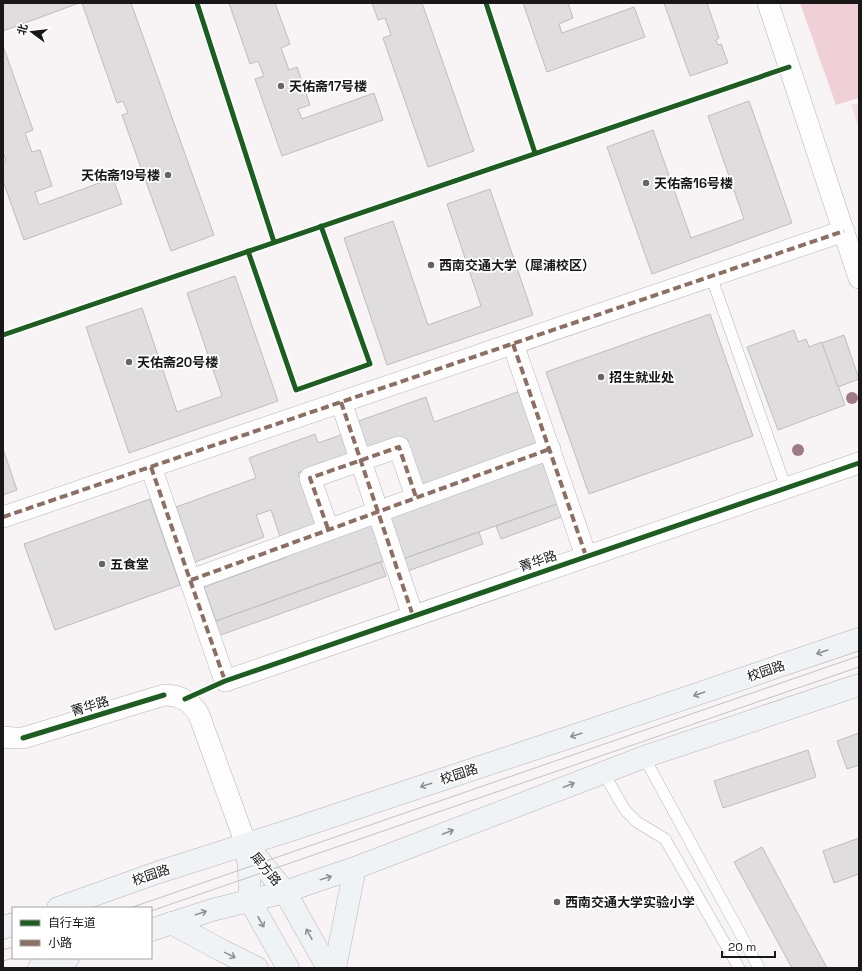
<svg xmlns="http://www.w3.org/2000/svg" width="862" height="971" font-family="'Space Grotesk','Noto Sans SC',sans-serif">
<style>
.green{fill:#f5dee3}
.forest{fill:#efd0d6}
.building{fill:#e0ddde;stroke:#bfbcbc;fill-rule:evenodd}
.lines{fill:none;stroke-linecap:round;stroke-linejoin:round}
.lane-casing{stroke:#b5b3b4;stroke-width:12}
.street-casing{stroke:#b5b3b4;stroke-width:22}
.secondary-casing{stroke:#b5b3b4;stroke-width:23}
.lane{stroke:#fefdfe;stroke-width:11}
.street{stroke:#fefdfe;stroke-width:21}
.secondary{stroke:#f0f3f6;stroke-width:22}
.tram{stroke:#c3c2c2;stroke-width:1}
.quiet{stroke:#8d6e63;stroke-width:4;stroke-dasharray:8 4;stroke-linecap:butt}
.cycleway-casing{stroke:#fff;stroke-width:8}
.cycleway{stroke:#1b5e20;stroke-width:5}
.tree{fill:#9e7a85}
.oneway{stroke:#8f9092}
.poi-dot{fill:#676465;stroke:#fff;stroke-width:1.5}
.labels{text-anchor:middle;dominant-baseline:central;stroke-width:3.5;stroke-linejoin:round;paint-order:stroke}
.poi-label{font-size:13px;font-weight:bold;fill:#191718;stroke:#fff;text-anchor:start}
.street-label{font-size:13px;fill:#191718;stroke:#fff}
</style>
<rect width="100%" height="100%" fill="#f8f4f5"/>
<!-- green -->
<polygon class="green" points="859,103 859,129 851,105"/>
<!-- forest -->
<polygon class="forest" points="800,3 859,3 859,98 836,105"/>
<!-- building -->
<g class="building">
<polygon points="3,3 79,3 3,31"/>
<polygon points="82,3 131,3 214,235 171,251 122,115 128,113 123,101 117,103"/>
<polygon points="229,3 275,3 290,44 281,48 289,70 297,67 310,105 298,109 302,119 374,93 383,120 282,156 255,79 264,76 258,61 250,64"/>
<polygon points="372,3 422,3 474,151 428,167 383,38 391,35 385,18 378,20"/>
<polygon points="523,3 568,3 573,18 559,24 562,33 634,7 645,37 547,72"/>
<polygon points="664,3 707,3 719,38 716,40 718,45 721,44 728,63 690,76"/>
<polygon points="3,46 33,130 25,133 32,152 40,150 52,186 35,192 39,205 113,178 122,204 24,240 3,181 3,162 6,161 3,152"/>
<polygon points="749,101 792,223 652,274 607,147 653,130 691,238 744,219 708,116"/>
<polygon points="490,189 533,315 387,365 344,238 393,221 428,325 481,306 447,204"/>
<polygon points="235,276 278,401 129,453 86,327 142,308 177,412 222,396 187,293"/>
<polygon points="710,314 753,436 589,494 546,372"/>
<polygon points="794,330 798,342 806,339 809,347 822,342 845,405 778,430 747,347"/>
<polygon points="844,335 859,379 838,387 822,343"/>
<path d="M520,391L560,503L400,560L391,558L216,621L204,587L287,557L271,510L256,515L264,537L195,562L176,507L256,478L249,458L315,434L318,443L355,430L353,423L426,397L434,422ZM398,437L421,503L321,539L298,473Z"/>
<polygon points="3,449 17,490 3,495"/>
<polygon points="150,499 180,585 55,630 24,544"/>
<polygon points="560,503 564,516 501,539 496,526"/>
<polygon points="479,532 483,544 405,572 400,560"/>
<polygon points="381,562 386,576 218,636 214,622 216,621"/>
<polygon points="859,733 859,765 847,769 837,741"/>
<polygon points="808,750 816,777 723,808 714,781"/>
<polygon points="859,838 859,874 834,883 823,851"/>
<polygon points="762,847 827,968 792,968 734,862"/>
</g>
<g class="lines">
<defs>
<g id="lane">
<polyline points="711,276 786,488"/>
<polyline points="644,757 759,968"/>
<polyline points="603,772 625,810 637,822 665,839 739,968"/>
</g>
<g id="street">
<polyline points="768,3 859,278"/>
<polyline points="513,344 586,556"/>
<polyline points="341,402 413,616"/>
<polyline points="151,467 225,681 859,463"/>
<polyline points="3,517 844,231"/>
<polyline points="328,529 310,478 399,447 416,497"/>
<polyline points="191,580 550,449"/>
<path d="M3,737L14,738H23L164,695C180,695 191,701 199,715L246,844"/>
</g>
<g id="secondary">
<polyline points="246,844 285,892 328,968"/>
<polyline points="246,844 249,868 250,901 288,968"/>
<polyline points="58,908 159,872 291,830 597,728 859,639"/>
<polyline points="171,923 221,950 257,968"/>
<polyline points="3,928 13,924"/>
<polyline points="151,930 212,910 285,892 316,881 355,868 644,757 859,685"/>
<polyline points="39,968 68,958"/>
<polyline points="335,968 355,868"/>
</g>
</defs>
<!-- lane casing -->
<use href="#lane" class="lane-casing"/>
<!-- street casing -->
<use href="#street" class="street-casing"/>
<!-- secondary casing -->
<use href="#secondary" class="secondary-casing"/>
<!-- lane -->
<use href="#lane" class="lane"/>
<!-- street -->
<use href="#street" class="street"/>
<!-- secondary -->
<use href="#secondary" class="secondary"/>
<!-- tram -->
<g class="tram">
<polyline points="130,908 859,656"/>
<polyline points="151,911 859,667"/>
<polyline points="3,950 13,947"/>
<polyline points="3,961 13,958"/>
</g>
<!-- quiet -->
<g class="quiet">
<polyline points="513,344 586,556"/>
<polyline points="341,402 413,616"/>
<polyline points="151,467 225,681"/>
<polyline points="3,517 844,231"/>
<polyline points="328,529 310,478 399,447 416,497"/>
<polyline points="191,580 550,449"/>
</g>
<defs>
<g id="cycleway">
<polyline points="197,3 274,242"/>
<polyline points="486,3 535,153"/>
<polyline points="248,251 296,390 370,364 321,226"/>
<polyline points="3,335 789,67"/>
<polyline points="185,699 225,681 859,463"/>
<polyline points="23,738 164,695"/>
</g>
</defs>
<!-- cycleway casing -->
<use href="#cycleway" class="cycleway-casing"/>
<!-- cycleway -->
<use href="#cycleway" class="cycleway"/>
</g>
<!-- trees -->
<g class="tree">
<circle cx="852" cy="398" r="6"/>
<circle cx="798" cy="450" r="6"/>
</g>
<!-- one-way arrows -->
<defs><path id="oneway-shaft" d="M-6 0H5M1.5-3L5.5 0L1.5 3" fill="none" stroke-width="1.6" stroke-linecap="round" stroke-linejoin="round"/></defs>
<g class="oneway">
<use href="#oneway-shaft" transform="translate(822 652) rotate(161)"/>
<use href="#oneway-shaft" transform="translate(699 694) rotate(161)"/>
<use href="#oneway-shaft" transform="translate(576 735) rotate(162)"/>
<use href="#oneway-shaft" transform="translate(426 785) rotate(162)"/>
<use href="#oneway-shaft" transform="translate(569 785) rotate(-21)"/>
<use href="#oneway-shaft" transform="translate(448 832) rotate(-21)"/>
<use href="#oneway-shaft" transform="translate(326 878) rotate(-17)"/>
<use href="#oneway-shaft" transform="translate(201 913) rotate(-18)"/>
<use href="#oneway-shaft" transform="translate(261 922) rotate(61)"/>
<use href="#oneway-shaft" transform="translate(309 934) rotate(-119)"/>
<use href="#oneway-shaft" transform="translate(230 955) rotate(26)"/>
</g>
<!-- markers -->
<g class="poi-dot">
<circle cx="281" cy="86" r="4"/>
<circle cx="168" cy="175" r="4"/>
<circle cx="646" cy="183" r="4"/>
<circle cx="431" cy="265" r="4"/>
<circle cx="129" cy="362" r="4"/>
<circle cx="601" cy="377" r="4"/>
<circle cx="102" cy="564" r="4"/>
<circle cx="557" cy="902" r="4"/>
</g>
<g class="labels">
<!-- poi labels -->
<g class="poi-label">
<text x="289" y="86">天佑斋17号楼</text>
<text x="160" y="175" text-anchor="end">天佑斋19号楼</text>
<text x="654" y="183">天佑斋16号楼</text>
<text x="439" y="265">西南交通大学（犀浦校区）</text>
<text x="137" y="362">天佑斋20号楼</text>
<text x="609" y="377">招生就业处</text>
<text x="110" y="564">五食堂</text>
<text x="565" y="902">西南交通大学实验小学</text>
</g>
<!-- street labels -->
<g class="street-label">
<text transform="translate(538 561) rotate(-19)">菁华路</text>
<text transform="translate(766 671) rotate(-19)">校园路</text>
<text transform="translate(90 706) rotate(-17)">菁华路</text>
<text transform="translate(459 774) rotate(-18)">校园路</text>
<text transform="translate(266 869) rotate(50)">犀方路</text>
<text transform="translate(151 875) rotate(-19)">校园路</text>
</g>
</g>
<!-- border -->
<rect width="862" height="971" fill="none" stroke="#191718" stroke-width="8"/>
<!-- legend -->
<rect x="12" y="907" width="140" height="52" fill="#ffffff" stroke="#a3a2a3"/>
<rect x="20" y="920" width="20" height="6" fill="#1b5e20" stroke="#a3a2a3"/>
<text x="48" y="927" font-size="12" fill="#191718">自行车道</text>
<rect x="20" y="940" width="20" height="6" fill="#8d6e63" stroke="#a3a2a3"/>
<text x="48" y="947" font-size="12" fill="#191718">小路</text>
<!-- north arrow -->
<g transform="translate(32 32) rotate(285)" stroke="#ffffff" stroke-width="3" paint-order="stroke">
<path d="M0-3L7 15L0 10L-7 15Z" fill="#191718"/>
<text y="-6" font-size="11" font-weight="bold" text-anchor="middle" fill="#191718">北</text>
</g>
<!-- scale -->
<path d="M722 951v6h53v-6" fill="none" stroke="#191718" stroke-width="2"/>
<text x="728" y="951" font-size="12" fill="#191718" stroke="#ffffff" stroke-width="3" paint-order="stroke">20 m</text>
</svg>
